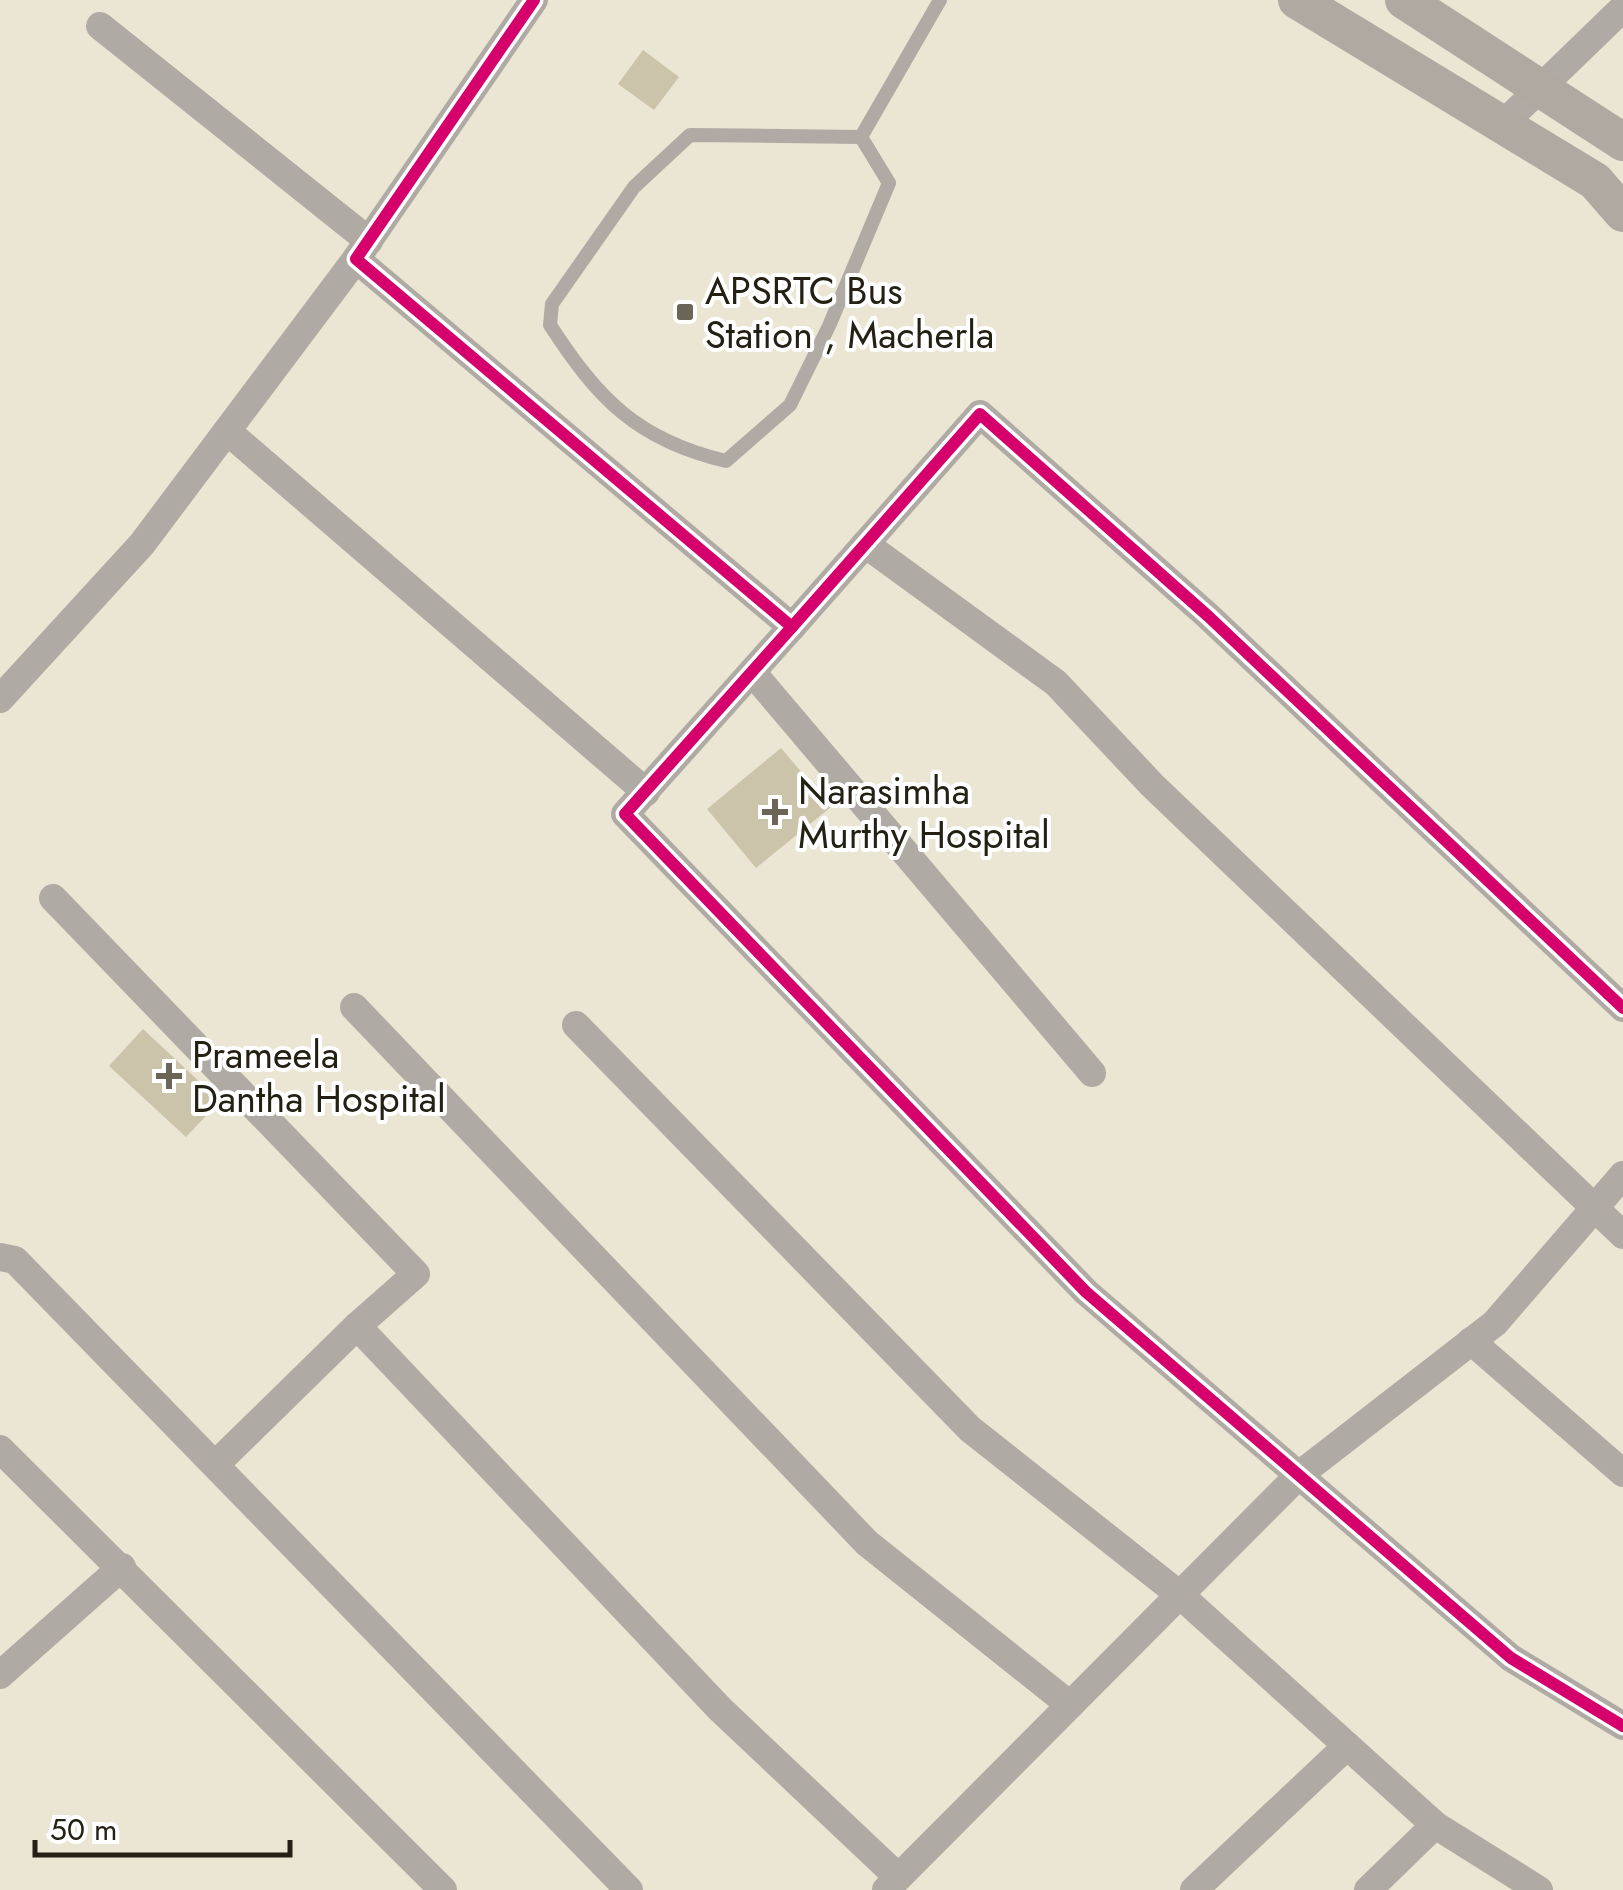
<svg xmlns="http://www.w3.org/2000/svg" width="1623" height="1890" font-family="Jost,sans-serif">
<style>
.building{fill:#cbc3aa}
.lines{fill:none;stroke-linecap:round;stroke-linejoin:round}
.service{stroke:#b0aaa4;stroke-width:14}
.minor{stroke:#b0aaa4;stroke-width:28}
.secondary{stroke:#afa9a1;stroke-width:38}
.cycleway-casing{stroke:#fff;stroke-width:19}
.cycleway{stroke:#d6006c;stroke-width:12}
.poi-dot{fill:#6a6557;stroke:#fff;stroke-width:4}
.labels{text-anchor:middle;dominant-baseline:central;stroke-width:8;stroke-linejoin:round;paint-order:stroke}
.poi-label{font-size:38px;fill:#242014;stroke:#fff;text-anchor:start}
</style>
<rect width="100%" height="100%" fill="#ebe5d3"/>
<!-- building -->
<g class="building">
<polygon points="643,50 679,77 654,110 618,84"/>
<polygon points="781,748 831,807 756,868 707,809"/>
<polygon points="143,1029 220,1101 186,1137 109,1066"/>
</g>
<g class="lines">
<!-- service -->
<g class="service">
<path d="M690,135L861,137L889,183L829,326L790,405L726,461C637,440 598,399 550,325L552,304L634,187Z"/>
<polyline points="861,137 940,0"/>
</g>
<!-- minor -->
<g class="minor">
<polyline points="534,0 356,259 792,627 625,814 1086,1292 1511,1658 1623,1726"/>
<polyline points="100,26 369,241"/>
<polyline points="1504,123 1623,8"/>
<polyline points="227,431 646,792"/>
<polyline points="865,544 1056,683 1152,785 1623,1235"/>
<polyline points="792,627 980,414 1208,616 1623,1008"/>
<polyline points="752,672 1092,1073"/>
<polyline points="0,699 142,544 356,259"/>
<polyline points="53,898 416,1274 357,1326"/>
<polyline points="354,1007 867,1543 1070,1705"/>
<polyline points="576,1025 970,1429 1180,1595 1435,1825 1539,1890"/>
<polyline points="0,1257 15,1260 629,1890"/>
<polyline points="1471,1341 1623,1473"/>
<polyline points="0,1449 443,1890"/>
<polyline points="216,1464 357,1326 720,1709 898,1877"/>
<polyline points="0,1675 122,1567"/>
<polyline points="886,1890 1299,1475 1495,1323 1623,1175"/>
<polyline points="1194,1890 1347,1746"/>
<polyline points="1368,1890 1435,1825"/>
</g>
<!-- secondary -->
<g class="secondary">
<polyline points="1297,0 1595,181 1623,213"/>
<polyline points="1404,0 1623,142"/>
</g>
<defs>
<g id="cycleway">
<polyline points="534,0 356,259 792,627 625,814 1086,1292 1511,1658 1623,1726"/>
<polyline points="792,627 980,414 1208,616 1623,1008"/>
</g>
</defs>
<!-- cycleway casing -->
<use href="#cycleway" class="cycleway-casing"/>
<!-- cycleway -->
<use href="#cycleway" class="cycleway"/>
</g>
<!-- markers -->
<g class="poi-dot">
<rect x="675" y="302" width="20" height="20" rx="5"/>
<path d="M770 797h10v10h10v10h-10v10h-10v-10h-10v-10h10z"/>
<path d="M164 1061h10v10h10v10h-10v10h-10v-10h-10v-10h10z"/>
</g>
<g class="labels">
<!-- poi labels -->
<g class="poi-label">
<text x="705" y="290">APSRTC Bus<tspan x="705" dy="44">Station , Macherla</tspan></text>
<text x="798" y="790">Narasimha<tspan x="798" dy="44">Murthy Hospital</tspan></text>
<text x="192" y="1054">Prameela<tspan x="192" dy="44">Dantha Hospital</tspan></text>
</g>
</g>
<!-- scale -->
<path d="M35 1840v15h255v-15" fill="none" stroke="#242014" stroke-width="5"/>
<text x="50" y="1840" font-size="30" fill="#242014" stroke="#ffffff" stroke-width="8" paint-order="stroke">50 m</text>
</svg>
